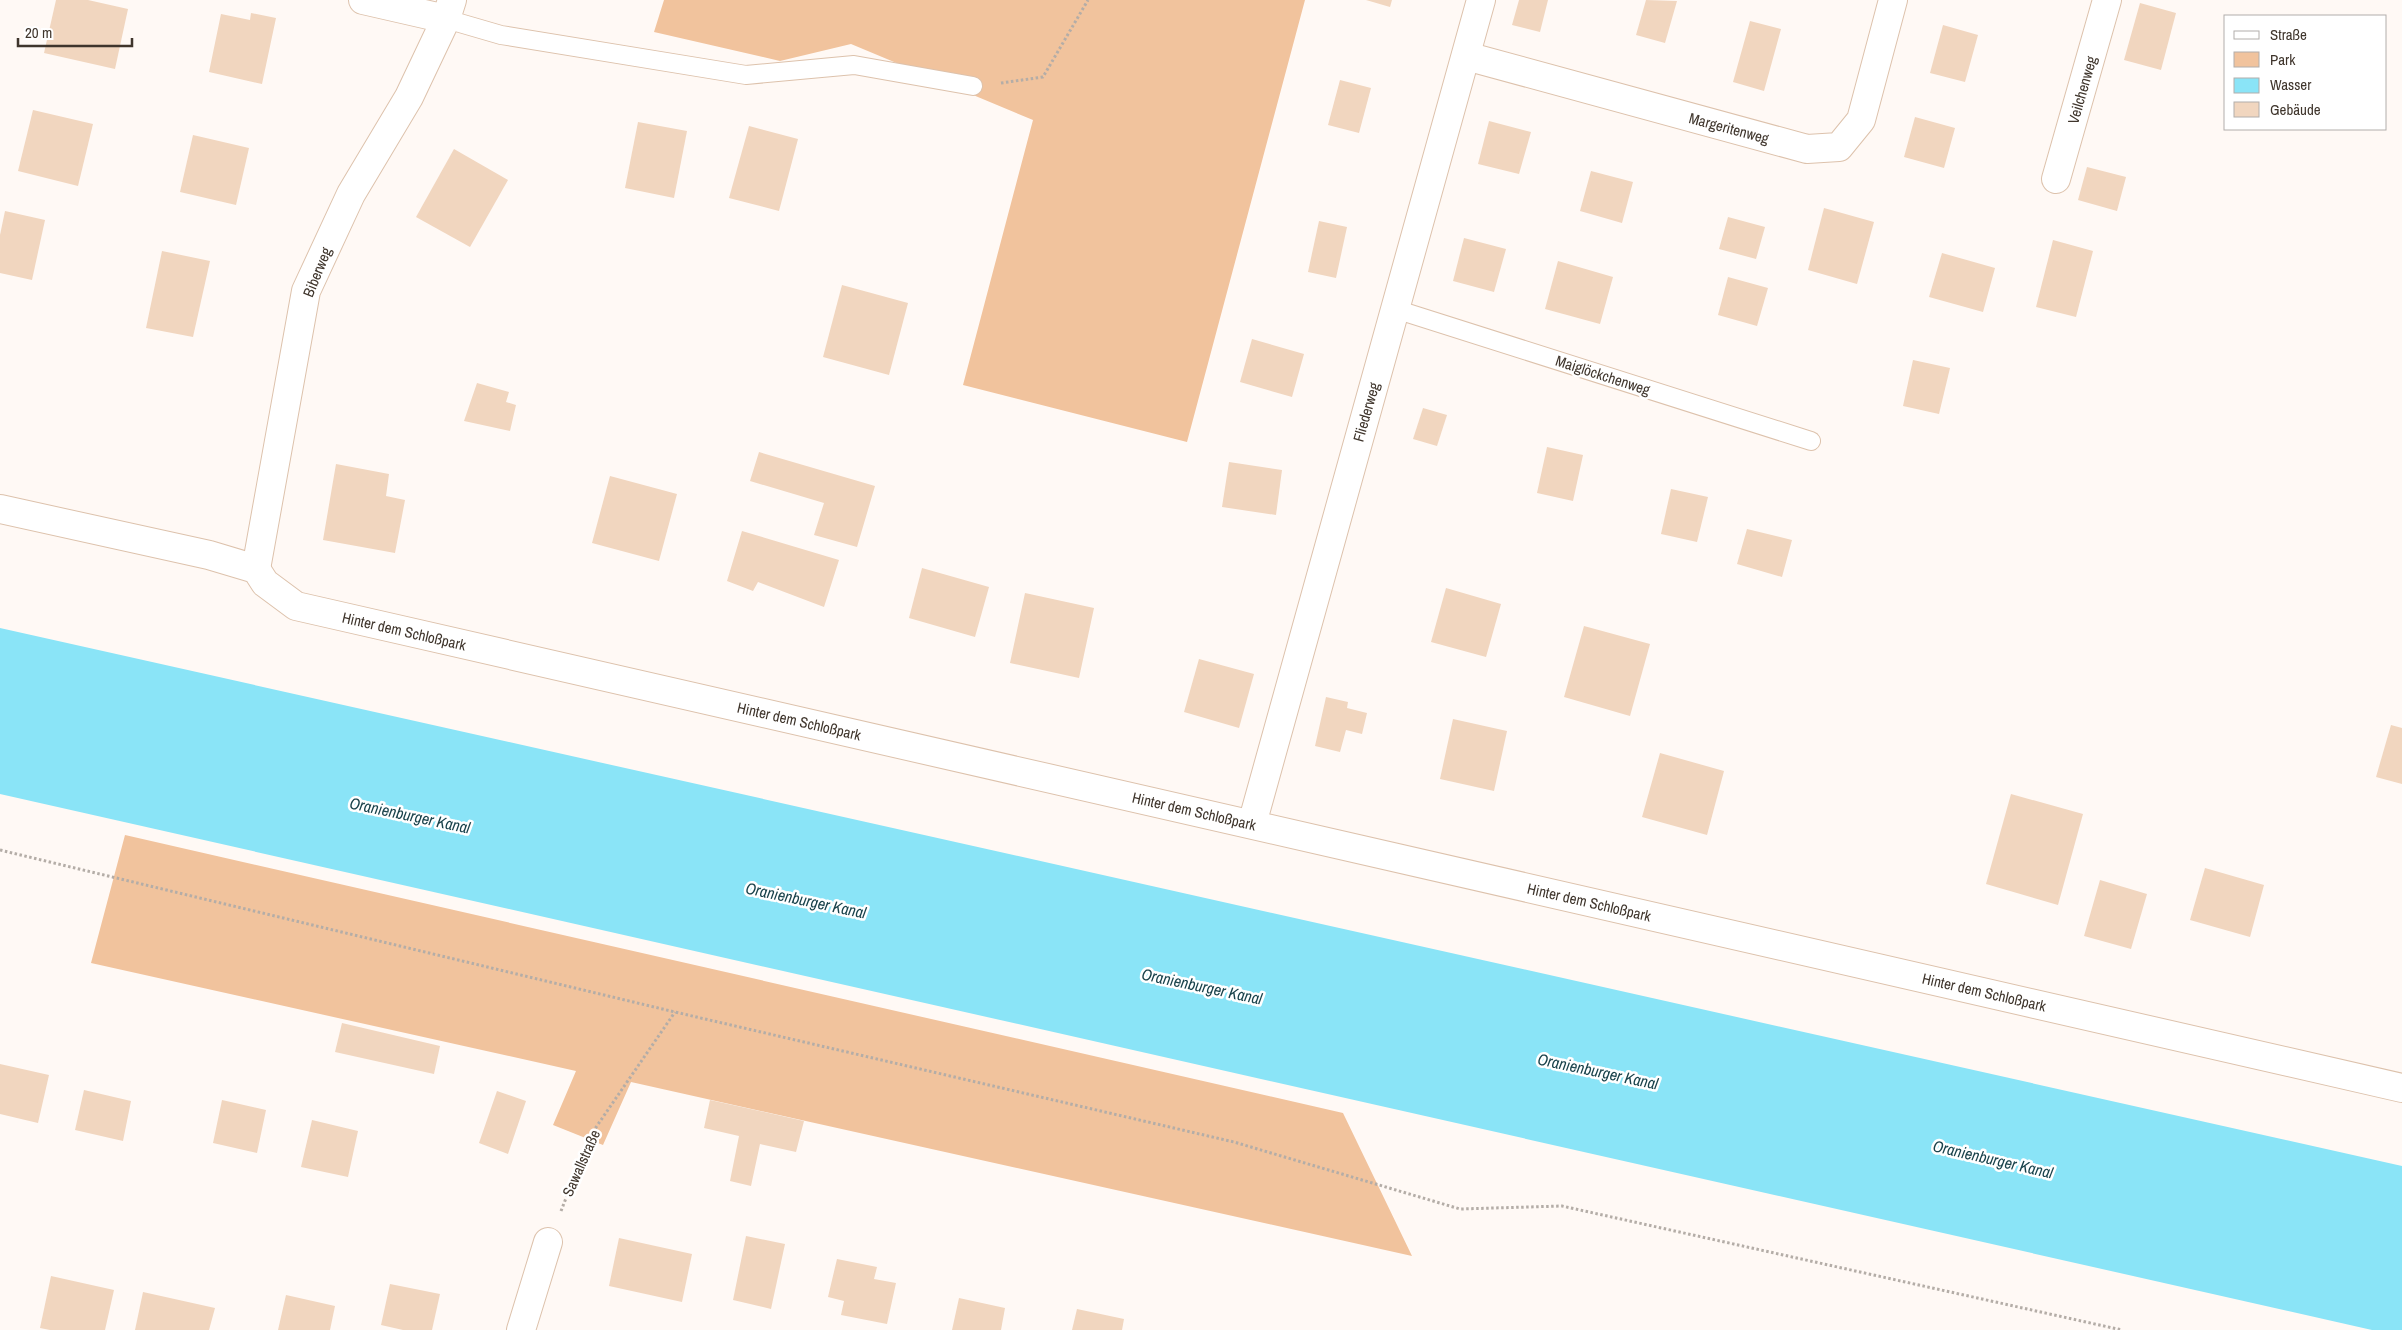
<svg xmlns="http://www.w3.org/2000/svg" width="2402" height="1330" font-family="'Archivo Narrow',sans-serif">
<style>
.green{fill:#f1c39d}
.water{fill:#8ae4f7}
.building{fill:#f1d6bf}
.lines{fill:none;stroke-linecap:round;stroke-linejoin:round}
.lane-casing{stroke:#ddc2ac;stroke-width:20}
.street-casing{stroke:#ddc2ac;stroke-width:30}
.path{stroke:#b4ada7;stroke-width:3;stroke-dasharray:2.5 2.5;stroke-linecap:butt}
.lane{stroke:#fff;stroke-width:18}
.street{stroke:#fff;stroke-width:28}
.labels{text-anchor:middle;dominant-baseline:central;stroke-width:5;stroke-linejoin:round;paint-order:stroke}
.street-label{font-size:15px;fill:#3f352c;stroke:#fff}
.water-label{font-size:16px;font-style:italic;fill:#19424b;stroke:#fff}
</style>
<rect width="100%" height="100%" fill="#fff9f5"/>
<!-- green -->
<g class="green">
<polygon points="664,0 1305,0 1187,442 963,385 1033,120 851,44 780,61 654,32"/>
<polygon points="125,835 1343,1113 1412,1256 631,1082 603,1145 553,1125 576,1071 91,963"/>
</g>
<!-- water -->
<polygon class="water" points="0,628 2402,1166 2402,1330 2372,1330 0,794"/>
<!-- building -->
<g class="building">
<polygon points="56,0 88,0 128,9 115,69 44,53"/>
<polygon points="1366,0 1392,0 1390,7"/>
<polygon points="1519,0 1548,0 1540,32 1512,25"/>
<polygon points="1646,0 1677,1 1665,43 1636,35"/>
<polygon points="2140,3 2176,13 2161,70 2124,60"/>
<polygon points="251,13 276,18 262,84 209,72 221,14 250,20"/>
<polygon points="1750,21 1781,29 1764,91 1733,82"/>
<polygon points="1943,25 1978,35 1965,82 1930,73"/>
<polygon points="1340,80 1371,88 1359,133 1328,125"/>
<polygon points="33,110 93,124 78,186 18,171"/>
<polygon points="1915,117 1955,128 1944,168 1904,157"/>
<polygon points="1489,121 1531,132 1519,174 1478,164"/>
<polygon points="638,122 687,131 674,198 625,188"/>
<polygon points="749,126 798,139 779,211 729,198"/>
<polygon points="193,135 249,148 236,205 180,192"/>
<polygon points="454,149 508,180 470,247 416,217"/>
<polygon points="2087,167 2126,177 2117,211 2078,200"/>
<polygon points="1591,171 1633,182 1622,223 1580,211"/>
<polygon points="1824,208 1874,222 1857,284 1808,270"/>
<polygon points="5,211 45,220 32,280 0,273 0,235"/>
<polygon points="1728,217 1765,227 1756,259 1719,249"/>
<polygon points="1319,221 1347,227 1336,278 1308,272"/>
<polygon points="1464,238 1506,249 1494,292 1453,281"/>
<polygon points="2053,240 2093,251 2076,317 2036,307"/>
<polygon points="162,251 210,261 193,337 146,328"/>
<polygon points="1942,253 1995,268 1983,312 1929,297"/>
<polygon points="1558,261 1613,277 1600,324 1545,309"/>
<polygon points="1728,277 1768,288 1757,326 1718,315"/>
<polygon points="842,285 908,303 889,375 823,357"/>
<polygon points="1252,339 1304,354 1292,397 1240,382"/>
<polygon points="1913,360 1950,368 1939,414 1903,406"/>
<polygon points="477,383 509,392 506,402 516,405 510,431 464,421"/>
<polygon points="1423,408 1447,415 1437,446 1413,439"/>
<polygon points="1547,447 1583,455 1573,501 1537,493"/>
<polygon points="759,452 875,486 857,547 814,535 824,503 750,481"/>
<polygon points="1229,462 1282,470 1276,515 1222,507"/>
<polygon points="336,464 389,474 386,496 405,500 395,553 323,540"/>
<polygon points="610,476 677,494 659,561 592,543"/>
<polygon points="1671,489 1708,497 1697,542 1661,534"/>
<polygon points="1747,529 1792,540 1782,577 1737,564"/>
<polygon points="742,531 839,560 824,607 758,582 753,591 727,581"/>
<polygon points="922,568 989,587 975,637 909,618"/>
<polygon points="1446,588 1501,604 1486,657 1431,642"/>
<polygon points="1025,593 1094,608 1079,678 1010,663"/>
<polygon points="1584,626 1650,644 1630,716 1564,697"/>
<polygon points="1199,659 1254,674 1239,728 1184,712"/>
<polygon points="1326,697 1348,702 1347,708 1367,713 1362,734 1346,730 1340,752 1315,746"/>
<polygon points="1453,719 1507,731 1494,791 1440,779"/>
<polygon points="2391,725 2402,728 2402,784 2376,777"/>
<polygon points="1660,753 1724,771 1707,835 1642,817"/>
<polygon points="2011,794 2083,814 2058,905 1986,884"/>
<polygon points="2205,868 2264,885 2250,937 2190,920"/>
<polygon points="2100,880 2147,894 2131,949 2084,936"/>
<polygon points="342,1023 440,1046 434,1074 335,1052"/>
<polygon points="0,1064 49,1075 38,1123 0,1114"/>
<polygon points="84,1090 131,1101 123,1141 75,1130"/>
<polygon points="497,1091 526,1101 508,1154 479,1143"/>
<polygon points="222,1100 266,1110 257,1153 213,1143"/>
<polygon points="710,1100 804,1121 796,1152 760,1144 751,1186 730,1181 739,1136 704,1128"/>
<polygon points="312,1120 358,1131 348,1177 301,1167"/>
<polygon points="746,1236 785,1244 771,1309 733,1300"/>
<polygon points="619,1238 692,1254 682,1302 609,1286"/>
<polygon points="837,1259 877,1267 874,1279 896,1283 887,1324 841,1315 844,1301 828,1297"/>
<polygon points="51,1276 114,1290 105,1330 50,1330 40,1328"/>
<polygon points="390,1284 440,1294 432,1330 403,1330 381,1325"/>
<polygon points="143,1292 215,1308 209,1330 135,1330"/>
<polygon points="286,1295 335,1306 330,1330 278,1330"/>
<polygon points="959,1298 1005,1308 1001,1330 952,1330"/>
<polygon points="1077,1309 1124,1319 1122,1330 1072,1330"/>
</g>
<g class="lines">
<defs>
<g id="lane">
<polyline points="446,19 501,35 746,75 854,65 973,86"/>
<polyline points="1395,309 1811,441"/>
</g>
<g id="street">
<polyline points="363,0 446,19"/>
<polyline points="1466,56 1807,149 1839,147 1861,120 1893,0"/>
<polyline points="2056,179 2107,0"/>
<polyline points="0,509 209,555 256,569 265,583 296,606 2402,1088"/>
<polyline points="256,569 306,291 351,194 409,97 446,19 452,0"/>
<polyline points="1252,824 1481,0"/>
<polyline points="521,1330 548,1242"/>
</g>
</defs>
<!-- lane casing -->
<use href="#lane" class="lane-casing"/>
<!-- street casing -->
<use href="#street" class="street-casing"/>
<!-- path -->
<g class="path">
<polyline points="1001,83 1043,77 1088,0"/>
<polyline points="0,850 675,1012 1234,1142 1460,1209 1562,1206 2122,1330"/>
<polyline points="561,1211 590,1136 675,1012"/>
</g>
<!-- lane -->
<use href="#lane" class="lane"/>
<!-- street -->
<use href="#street" class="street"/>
</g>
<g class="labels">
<!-- street labels -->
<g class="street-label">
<text transform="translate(2082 90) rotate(-74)">Veilchenweg</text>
<text transform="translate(1729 128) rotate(15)">Margeritenweg</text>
<text transform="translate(317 272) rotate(-68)">Biberweg</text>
<text transform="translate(1603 375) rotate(18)">Maiglöckchenweg</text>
<text transform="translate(1366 412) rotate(-74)">Fliederweg</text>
<text transform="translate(404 631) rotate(13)">Hinter dem Schloßpark</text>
<text transform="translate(799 721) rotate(13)">Hinter dem Schloßpark</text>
<text transform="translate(1194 811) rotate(13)">Hinter dem Schloßpark</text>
<text transform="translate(1589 902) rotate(13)">Hinter dem Schloßpark</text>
<text transform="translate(1984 992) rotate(13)">Hinter dem Schloßpark</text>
<text transform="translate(581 1163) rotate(-66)">Sawallstraße</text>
</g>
<!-- water labels -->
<g class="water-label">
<text transform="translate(410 815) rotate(12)">Oranienburger Kanal</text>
<text transform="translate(806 900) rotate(12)">Oranienburger Kanal</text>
<text transform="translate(1202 986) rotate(12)">Oranienburger Kanal</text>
<text transform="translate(1598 1071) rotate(12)">Oranienburger Kanal</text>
<text transform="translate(1993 1159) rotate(13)">Oranienburger Kanal</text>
</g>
</g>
<!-- legend -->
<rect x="2224" y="15" width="162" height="115" fill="#ffffff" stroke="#b2aeab"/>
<rect x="2234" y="31" width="25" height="8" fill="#ffffff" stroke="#b2aeab"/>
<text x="2270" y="40" font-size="15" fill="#3f352c">Straße</text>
<rect x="2234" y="52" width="25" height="15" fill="#f1c39d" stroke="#b2aeab"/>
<text x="2270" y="65" font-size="15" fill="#3f352c">Park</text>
<rect x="2234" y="78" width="25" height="15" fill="#8ae4f7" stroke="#b2aeab"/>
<text x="2270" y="90" font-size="15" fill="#3f352c">Wasser</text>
<rect x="2234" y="102" width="25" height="15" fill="#f1d6bf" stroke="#b2aeab"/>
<text x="2270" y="115" font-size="15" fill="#3f352c">Gebäude</text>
<!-- scale -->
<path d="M18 38v8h114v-8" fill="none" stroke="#3f352c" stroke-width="2.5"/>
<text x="25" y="38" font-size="15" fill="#3f352c" stroke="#ffffff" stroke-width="4" paint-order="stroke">20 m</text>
</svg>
